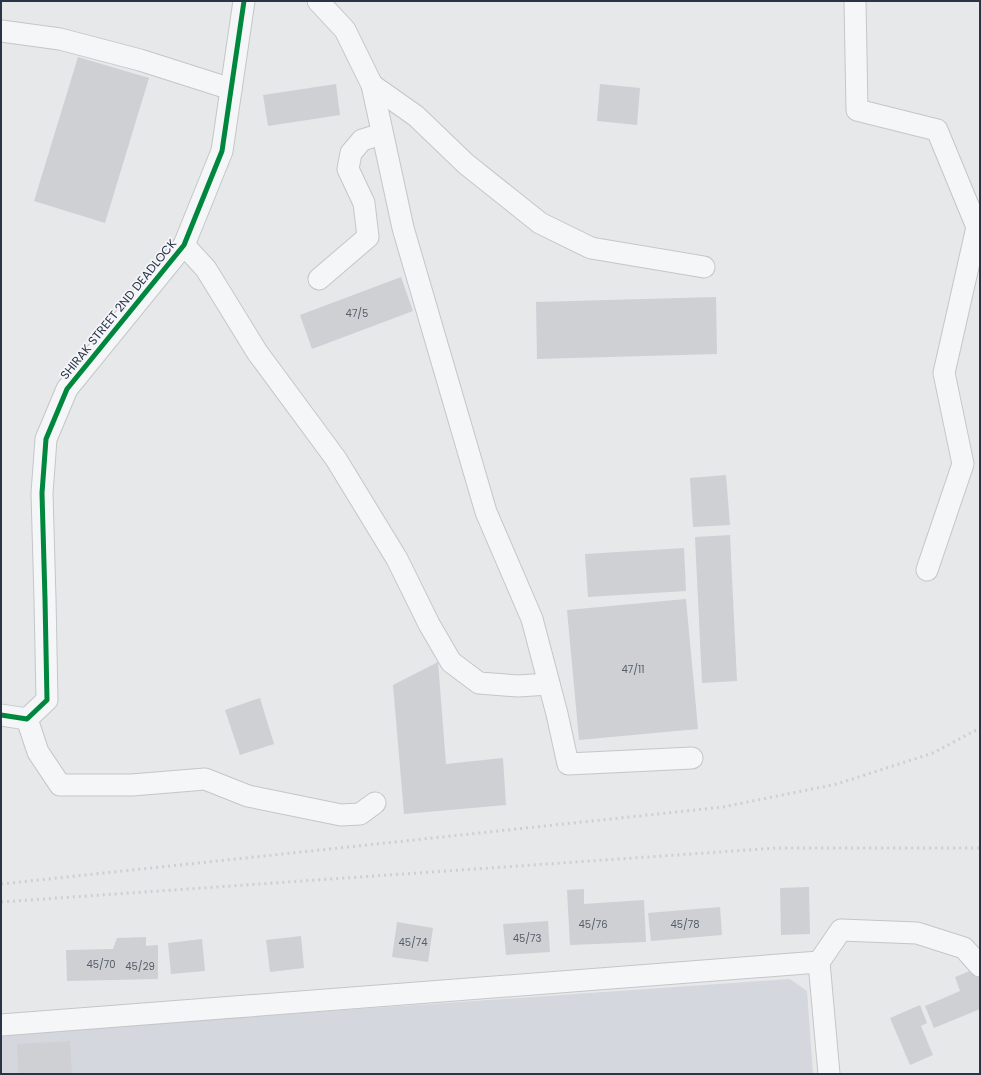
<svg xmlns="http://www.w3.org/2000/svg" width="981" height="1075" font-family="Poppins,sans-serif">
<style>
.built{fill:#d4d7dd}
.building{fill:#ced0d3}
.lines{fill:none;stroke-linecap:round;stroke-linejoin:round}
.minor-casing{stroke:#c4c6c8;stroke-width:23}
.minor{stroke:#f5f6f7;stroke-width:21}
.rail{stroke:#cecfd2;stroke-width:3;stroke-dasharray:2 4;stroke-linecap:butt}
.cycleway-casing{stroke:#f4f6f9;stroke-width:8}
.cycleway{stroke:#00873e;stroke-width:5}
.labels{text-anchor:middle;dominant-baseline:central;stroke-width:3.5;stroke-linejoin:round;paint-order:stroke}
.number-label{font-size:10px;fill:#545c69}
.street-label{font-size:12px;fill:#2b3445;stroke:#f4f6f9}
</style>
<rect width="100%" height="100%" fill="#e6e8ea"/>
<!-- built -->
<polygon class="built" points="790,979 807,991 813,1074 1,1074 1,1034"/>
<!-- building -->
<g class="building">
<polygon points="78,57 149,78 105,223 34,201"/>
<polygon points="336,84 340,115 268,126 263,95"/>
<polygon points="600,84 640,88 637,125 597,121"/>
<polygon points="401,277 413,311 312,349 300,315"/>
<polygon points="716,297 717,354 537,359 536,302"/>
<polygon points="726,475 730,525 693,527 690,478"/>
<polygon points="730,535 737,681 702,683 695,537"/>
<polygon points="684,548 686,591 588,597 585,554"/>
<polygon points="686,599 698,729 579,740 567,610"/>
<polygon points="438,662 446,764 503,758 506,805 404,814 393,685"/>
<polygon points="260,698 274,744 240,755 225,710"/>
<polygon points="809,887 810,934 781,935 780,888"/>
<polygon points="584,889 584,904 644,900 646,942 570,945 567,890"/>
<polygon points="720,907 722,935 651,941 648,913"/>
<polygon points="548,921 550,952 506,955 503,924"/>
<polygon points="397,922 433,928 428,962 392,957"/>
<polygon points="301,936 304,968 270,972 266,940"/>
<polygon points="146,937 146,946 158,945 158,979 67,981 66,950 113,949 117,938"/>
<polygon points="202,939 205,971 171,974 168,943"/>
<polygon points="977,968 980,977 980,1009 934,1028 925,1006 960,991 955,977"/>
<polygon points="920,1005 927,1023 921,1026 933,1055 910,1065 890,1018"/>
<polygon points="70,1041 72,1074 18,1074 17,1044"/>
</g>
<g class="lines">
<defs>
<g id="minor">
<polyline points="318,1 345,30 372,85 403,228 486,512 532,619 557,714 568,764 692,758"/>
<polyline points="855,1 857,110 937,130 977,227 944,373 963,464 927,570"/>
<polyline points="1,31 60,39 140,60 231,89"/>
<polyline points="372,85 416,116 466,164 540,223 591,248 704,267"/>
<polyline points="184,245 206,269 257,352 336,459 397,559 429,624 451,662 479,683 518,686 549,684"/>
<polyline points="319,279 368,237 364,203 348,169 351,153 362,140 382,134"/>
<polyline points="1,715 27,719"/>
<polyline points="27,719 47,700 45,599 42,493 46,439 67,389 184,245 222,151 244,1"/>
<polyline points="27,719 38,752 60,785 132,785 205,779 248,796 341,815 360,814 375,803"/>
<polyline points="1,1025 819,962"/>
<polyline points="829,1074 819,962 841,930 917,933 964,948 980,966"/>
</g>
</defs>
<!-- minor casing -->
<use href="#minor" class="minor-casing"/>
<!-- minor -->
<use href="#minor" class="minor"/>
<!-- rail -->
<g class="rail">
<polyline points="1,884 723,807 837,784 933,753 980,728"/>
<polyline points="1,902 777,848 980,848"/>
</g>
<defs>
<polyline id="cycleway" points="1,715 27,719 47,700 45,599 42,493 46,439 67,389 184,245 222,151 244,1"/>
</defs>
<!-- cycleway casing -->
<use href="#cycleway" class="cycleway-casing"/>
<!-- cycleway -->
<use href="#cycleway" class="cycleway"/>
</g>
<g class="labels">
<!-- number labels -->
<g class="number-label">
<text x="357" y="313">47/5</text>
<text x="633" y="669">47/11</text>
<text x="593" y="924">45/76</text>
<text x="685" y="924">45/78</text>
<text x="527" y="938">45/73</text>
<text x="413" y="942">45/74</text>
<text x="101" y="964">45/70</text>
<text x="140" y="966">45/29</text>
</g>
<!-- street labels -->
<g class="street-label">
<text transform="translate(118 309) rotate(-51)">SHIRAK STREET 2ND DEADLOCK</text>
</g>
</g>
<!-- border -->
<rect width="981" height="1075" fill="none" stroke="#2b3445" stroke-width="4"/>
</svg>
